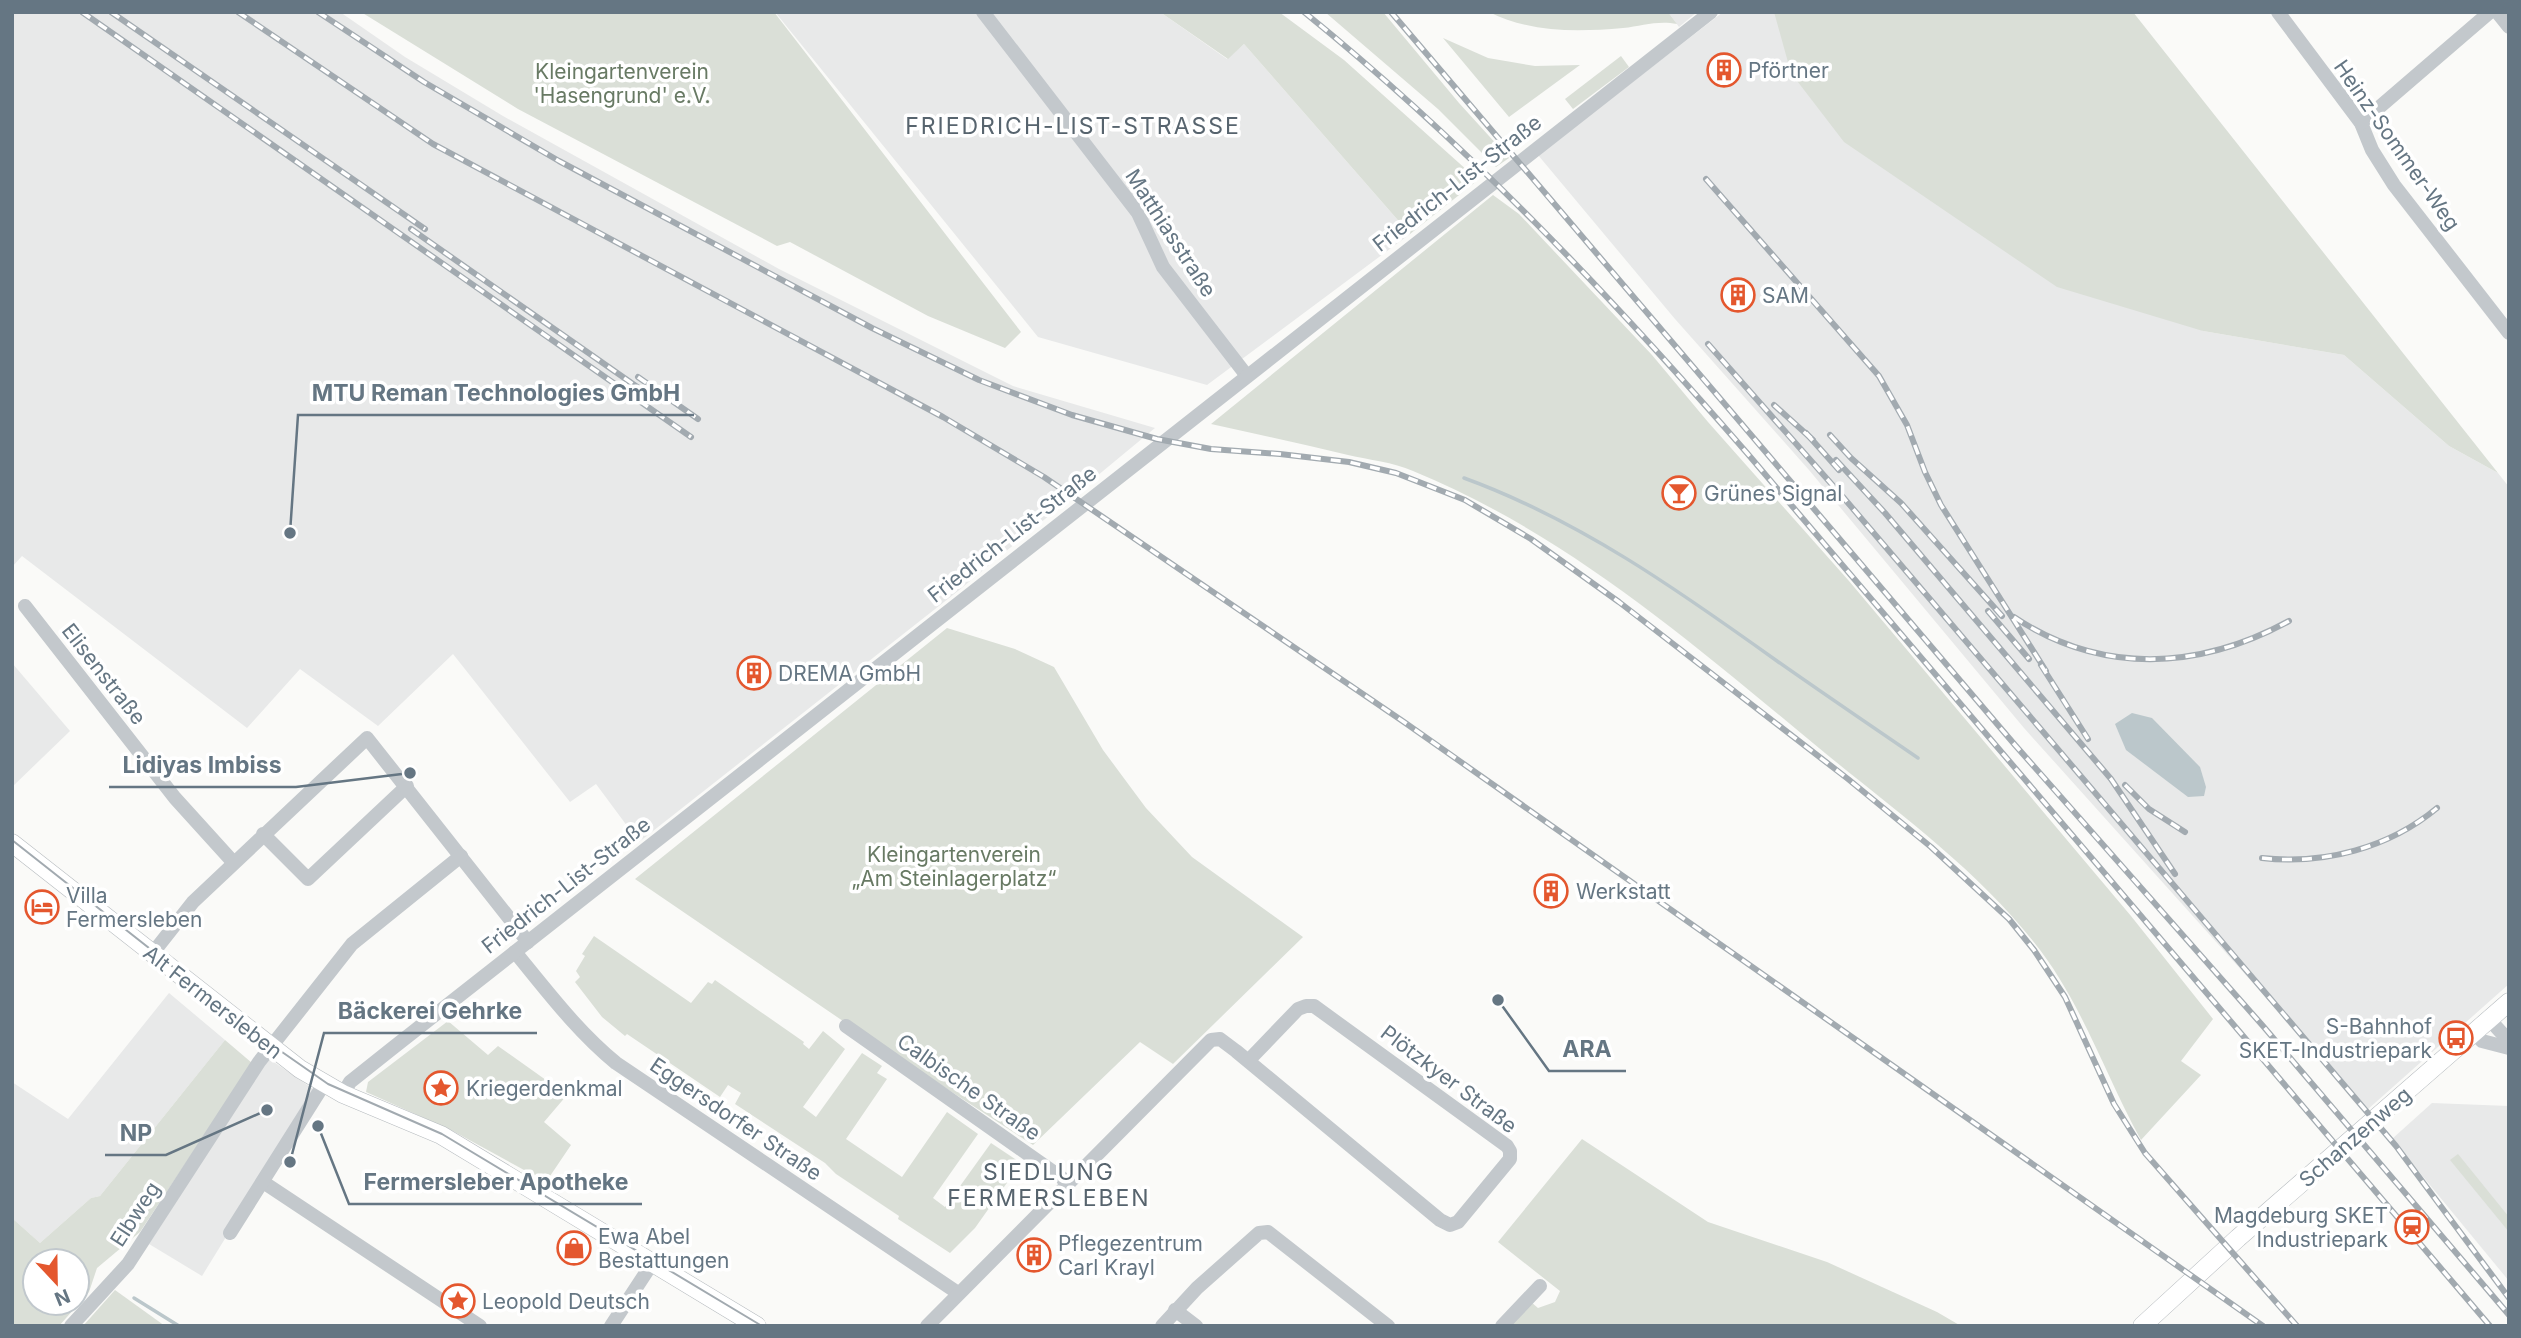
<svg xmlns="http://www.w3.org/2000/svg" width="2521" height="1338" font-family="Inter,sans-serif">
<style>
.built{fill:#e8e9e9}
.green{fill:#dadfd7;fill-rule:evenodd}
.water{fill:#bbc7cb}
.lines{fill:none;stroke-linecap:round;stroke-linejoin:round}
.stream{stroke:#bbc7cb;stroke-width:3.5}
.major-casing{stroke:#b5babe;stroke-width:19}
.minor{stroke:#c3c8cc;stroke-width:14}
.major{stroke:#fff;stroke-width:18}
.tram{stroke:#a2aab0;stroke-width:2}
.rail-casing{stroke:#a2aab0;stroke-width:6}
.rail{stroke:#fff;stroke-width:3.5;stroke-dasharray:10;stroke-linecap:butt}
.labels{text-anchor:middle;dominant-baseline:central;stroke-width:7;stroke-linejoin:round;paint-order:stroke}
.poi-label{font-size:21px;fill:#657683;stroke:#fff;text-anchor:start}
.park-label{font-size:21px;fill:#687a64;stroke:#fff}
.street-label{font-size:21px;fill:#657683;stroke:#fff}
.neighbourhood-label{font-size:23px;letter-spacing:2px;fill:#57646e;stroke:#fff}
.leader{fill:none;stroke:#657683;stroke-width:2.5}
.callout-dot{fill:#657683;stroke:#fff;stroke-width:2.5}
.callout-label{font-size:23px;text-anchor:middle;font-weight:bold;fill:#657683;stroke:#fff;stroke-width:7;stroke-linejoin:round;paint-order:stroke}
</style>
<rect width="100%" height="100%" fill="#fafaf8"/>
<!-- built -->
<g class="built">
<polygon points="12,12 340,12 405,57 503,116 779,269 1013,386 1155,428 958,591 639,842 596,784 570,802 453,654 378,726 300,669 247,728 22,556 12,567"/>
<polygon points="775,12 1160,12 1227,59 1244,44 1410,234 1207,385 1038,337"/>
<polygon points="1668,12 1697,12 1679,27"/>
<polygon points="1723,12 1774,12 2203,331 2344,355 2449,446 2498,473 2509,487 2509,984 2367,1110 2024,728 1809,470 1675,319 1538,155"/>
<polygon points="12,663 70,731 12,787"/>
<polygon points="169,993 225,1040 100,1196 91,1198 40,1243 12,1218 12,1082 68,1119"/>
<polygon points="268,1058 316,1091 202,1276 149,1244"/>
<polygon points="2432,1103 2509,1106 2509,1281 2392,1139"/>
</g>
<!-- green -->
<g class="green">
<polygon points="361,12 774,12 1021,332 1005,348 928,316 790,242 777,246 518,109"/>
<polygon points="1160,12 1279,12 1344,60 1478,180 1410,234 1244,44 1228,59"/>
<polygon points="1325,12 1383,12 1459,103 1509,158 1496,167 1438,109"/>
<path d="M1489,12H1668L1677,24C1658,20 1642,26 1623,28C1577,32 1531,33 1489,12Z"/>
<polygon points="1774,12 2133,12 2498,473 2449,446 2344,355 2203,331 2057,287 1844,142 1791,73"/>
<polygon points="1443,38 1488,58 1535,66 1580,65 1509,117"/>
<polygon points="1621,56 1629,67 1573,109 1565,99"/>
<path d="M1493,195L1519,214L1652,355L1708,422L1849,581L2131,916L2213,1019L2181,1061L2201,1075L2141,1140C2105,1075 2081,1000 2033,941C1975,868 1897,812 1825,753C1695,646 1571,536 1413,471C1393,462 1369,460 1348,455C1302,444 1257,434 1211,424Z"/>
<polygon points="947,628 1015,649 1054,667 1103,750 1146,808 1192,857 1303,937 1173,1064 1140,1042 1033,1145 840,1019 635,879"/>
<polygon points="594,936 691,1003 708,982 712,984 715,980 804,1042 803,1044 809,1049 823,1031 845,1049 803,1107 816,1117 862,1053 882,1066 877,1073 887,1079 846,1139 902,1177 947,1112 978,1134 933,1198 945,1207 991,1143 1021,1163 975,1228 950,1253 898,1219 899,1216 836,1174 825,1163 735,1104 741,1093 728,1085 720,1097 627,1034 625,1036 602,1017 575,982 580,977 576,971 585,956 582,954"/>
<polygon points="448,1021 488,1055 498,1046 567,1095 544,1122 571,1145 546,1182 451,1130 366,1092 368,1082"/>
<path d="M225,1040L252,1063L140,1232L97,1268L89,1292L59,1326H12V1218L40,1243L91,1198L100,1196ZM35,1261H77V1303H35Z"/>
<polygon points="1582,1139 1708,1222 1827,1262 1937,1312 1961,1326 1509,1326 1531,1302 1538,1308 1555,1302 1560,1291 1498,1242"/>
<polygon points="2458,1154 2509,1217 2509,1232 2450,1160"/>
<polygon points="115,1290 165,1326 83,1326"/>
</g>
<!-- water -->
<polygon class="water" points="2132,713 2152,718 2200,767 2206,787 2204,796 2188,797 2126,750 2115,724"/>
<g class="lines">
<!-- stream -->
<g class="stream">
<path d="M1464,478C1579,520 1678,590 1777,661C1824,694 1871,726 1918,758"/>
<polyline points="134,1298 179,1326"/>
</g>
<defs>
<g id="major">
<polyline points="12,843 300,1069 343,1094 441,1135 757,1326"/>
<polyline points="2142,1326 2238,1238 2509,1002"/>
</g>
</defs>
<!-- major casing -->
<use href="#major" class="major-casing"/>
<!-- minor -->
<g class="minor">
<polyline points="983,12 1138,213 1163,267 1247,376"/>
<polyline points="2278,12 2361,123 2372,150 2394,185 2509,333"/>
<polyline points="2497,12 2509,27"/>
<polyline points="2361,123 2490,12"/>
<polyline points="25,606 175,798 233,862"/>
<polyline points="263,834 308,879 407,786"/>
<path d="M515,952C547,991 577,1031 616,1063L958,1293"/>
<polyline points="152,954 193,902 367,738 528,942"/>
<polyline points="2489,1019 2509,1041"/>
<polyline points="846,1026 1069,1183"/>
<polyline points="2474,1033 2482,1041 2509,1048"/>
<polyline points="343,1094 350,1082 394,1047 1711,12"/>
<polyline points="263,1182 480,1326"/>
<polyline points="230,1233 324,1084"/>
<polyline points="1175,1310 1196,1326"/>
<polyline points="71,1326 128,1264 259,1062 352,944 461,856"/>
<polyline points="611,1326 653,1262"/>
<polyline points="927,1326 1211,1040 1220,1039 1236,1051 1440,1220 1450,1225 1458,1222 1510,1159 1510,1151 1507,1146 1314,1006 1306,1006 1298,1009 1248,1061"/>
<polyline points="1162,1326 1197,1288 1259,1233 1268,1232 1388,1326"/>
<polyline points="1502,1326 1540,1286"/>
</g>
<!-- major -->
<use href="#major" class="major"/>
<!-- tram -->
<polyline class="tram" points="12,840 272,1045 328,1084 442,1134 762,1326"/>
<defs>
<g id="rail">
<polyline points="82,12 691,437"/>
<polyline points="111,12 425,229"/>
<polyline points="238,12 433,144 943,417 1044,477 1404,722 2263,1326"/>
<polyline points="318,12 424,82 559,161 872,328 979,380 1072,415 1157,439 1211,449 1280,454 1349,462 1396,473 1465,500 1531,539 1619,602 1848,779 1931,847 2009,919 2034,950 2065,997 2114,1104 2145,1153 2297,1326"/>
<path d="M1304,12C1467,144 1610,295 1747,453L2490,1326"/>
<polyline points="1391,12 2015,745 2263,1026 2509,1315"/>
<polyline points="1706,179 1879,376 1907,425 1925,472 1941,505 2046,671"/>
<polyline points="411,229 643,391"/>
<polyline points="1708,344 1843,497 2396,1146 2509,1298"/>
<polyline points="638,377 698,419"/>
<polyline points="1774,405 1813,440"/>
<polyline points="1806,433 1839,470"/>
<polyline points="1830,435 1851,458 1901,503 2002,616"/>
<polyline points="1836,460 1885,513 2111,779 2175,874"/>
<polyline points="1988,611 2029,659"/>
<path d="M2014,617C2101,675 2199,670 2289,621"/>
<polyline points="2041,665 2088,739"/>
<polyline points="2125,785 2149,809 2185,832"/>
<path d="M2262,858C2324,865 2389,848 2437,808"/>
</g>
</defs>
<!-- rail casing -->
<use href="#rail" class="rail-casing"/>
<!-- rail -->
<use href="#rail" class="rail"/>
</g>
<!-- icons -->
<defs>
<symbol id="building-ring" viewBox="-11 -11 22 22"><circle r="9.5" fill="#fff" stroke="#e4572e" stroke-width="1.5"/><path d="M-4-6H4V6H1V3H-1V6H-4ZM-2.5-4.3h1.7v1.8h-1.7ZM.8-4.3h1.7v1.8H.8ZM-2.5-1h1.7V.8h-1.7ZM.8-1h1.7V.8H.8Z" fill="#e4572e"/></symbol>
<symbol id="bar-ring" viewBox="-11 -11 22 22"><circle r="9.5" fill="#fff" stroke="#e4572e" stroke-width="1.5"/><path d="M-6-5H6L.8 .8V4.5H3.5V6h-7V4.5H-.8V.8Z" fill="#e4572e"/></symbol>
<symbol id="hotel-ring" viewBox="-11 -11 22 22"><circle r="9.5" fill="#fff" stroke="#e4572e" stroke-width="1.5"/><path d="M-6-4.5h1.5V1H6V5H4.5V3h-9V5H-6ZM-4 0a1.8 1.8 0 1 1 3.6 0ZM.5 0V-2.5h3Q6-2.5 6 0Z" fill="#e4572e"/></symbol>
<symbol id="bus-ring" viewBox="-11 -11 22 22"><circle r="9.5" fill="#fff" stroke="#e4572e" stroke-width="1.5"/><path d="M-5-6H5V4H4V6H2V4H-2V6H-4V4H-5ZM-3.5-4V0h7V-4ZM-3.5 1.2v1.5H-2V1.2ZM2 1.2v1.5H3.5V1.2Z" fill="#e4572e"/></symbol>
<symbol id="sight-ring" viewBox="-11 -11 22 22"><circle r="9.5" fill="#fff" stroke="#e4572e" stroke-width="1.5"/><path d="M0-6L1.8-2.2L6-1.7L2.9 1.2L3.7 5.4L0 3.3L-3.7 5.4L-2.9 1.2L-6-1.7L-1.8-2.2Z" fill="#e4572e"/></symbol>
<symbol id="station-ring" viewBox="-11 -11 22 22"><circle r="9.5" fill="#fff" stroke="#e4572e" stroke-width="1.5"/><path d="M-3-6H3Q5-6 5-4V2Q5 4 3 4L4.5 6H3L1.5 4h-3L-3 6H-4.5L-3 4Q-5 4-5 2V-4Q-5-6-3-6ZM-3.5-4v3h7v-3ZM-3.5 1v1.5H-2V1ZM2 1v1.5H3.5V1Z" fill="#e4572e"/></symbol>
<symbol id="shop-ring" viewBox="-11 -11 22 22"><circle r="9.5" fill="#fff" stroke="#e4572e" stroke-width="1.5"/><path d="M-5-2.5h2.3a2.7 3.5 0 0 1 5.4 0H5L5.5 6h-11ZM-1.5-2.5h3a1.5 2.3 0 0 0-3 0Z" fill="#e4572e"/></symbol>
</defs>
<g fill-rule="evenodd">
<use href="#building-ring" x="1705" y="51" width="38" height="38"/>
<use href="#building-ring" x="1719" y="276" width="38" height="38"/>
<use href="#bar-ring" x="1660" y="474" width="38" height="38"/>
<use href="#building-ring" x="735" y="654" width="38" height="38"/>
<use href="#building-ring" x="1532" y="872" width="38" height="38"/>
<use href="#hotel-ring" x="23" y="888" width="38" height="38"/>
<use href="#bus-ring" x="2437" y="1019" width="38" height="38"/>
<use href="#sight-ring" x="422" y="1069" width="38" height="38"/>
<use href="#station-ring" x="2393" y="1208" width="38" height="38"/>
<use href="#shop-ring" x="555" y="1229" width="38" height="38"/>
<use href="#building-ring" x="1015" y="1236" width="38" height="38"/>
<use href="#sight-ring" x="439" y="1282" width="38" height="38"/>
</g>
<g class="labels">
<!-- poi labels -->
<g class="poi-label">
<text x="1748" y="70">Pförtner</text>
<text x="1762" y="295">SAM</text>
<text x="1704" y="493">Grünes Signal</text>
<text x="778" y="673">DREMA GmbH</text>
<text x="1576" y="891">Werkstatt</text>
<text x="66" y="895">Villa<tspan x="66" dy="24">Fermersleben</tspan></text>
<text x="2432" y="1026" text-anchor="end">S-Bahnhof<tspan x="2432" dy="24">SKET-Industriepark</tspan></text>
<text x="466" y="1088">Kriegerdenkmal</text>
<text x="2388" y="1215" text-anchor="end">Magdeburg SKET<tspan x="2388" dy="24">Industriepark</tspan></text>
<text x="598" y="1236">Ewa Abel<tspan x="598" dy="24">Bestattungen</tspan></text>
<text x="1058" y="1243">Pflegezentrum<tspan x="1058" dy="24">Carl Krayl</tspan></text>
<text x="482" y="1301">Leopold Deutsch</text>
</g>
<!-- park labels -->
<g class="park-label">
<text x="622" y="71">Kleingartenverein<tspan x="622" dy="24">'Hasengrund' e.V.</tspan></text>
<text x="954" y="854">Kleingartenverein<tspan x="954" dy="24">„Am Steinlagerplatz“</tspan></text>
</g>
<!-- street labels -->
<g class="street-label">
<text transform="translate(2397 145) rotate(55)">Heinz-Sommer-Weg</text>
<text transform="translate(1457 183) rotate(-38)">Friedrich-List-Straße</text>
<text transform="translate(1171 233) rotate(57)">Matthiasstraße</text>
<text transform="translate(1012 534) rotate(-38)">Friedrich-List-Straße</text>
<text transform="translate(104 674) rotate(52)">Elisenstraße</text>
<text transform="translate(566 885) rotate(-38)">Friedrich-List-Straße</text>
<text transform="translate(213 1002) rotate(38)">Alt Fermersleben</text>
<text transform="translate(1449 1079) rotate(37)">Plötzkyer Straße</text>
<text transform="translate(969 1087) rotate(35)">Calbische Straße</text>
<text transform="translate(736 1119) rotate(34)">Eggersdorfer Straße</text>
<text transform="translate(2355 1137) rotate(-41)">Schanzenweg</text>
<text transform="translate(135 1214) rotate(-57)">Elbweg</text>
</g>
<!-- neighbourhood labels -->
<g class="neighbourhood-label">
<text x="1073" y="126">FRIEDRICH-LIST-STRASSE</text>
<text x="1049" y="1172">SIEDLUNG<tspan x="1049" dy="26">FERMERSLEBEN</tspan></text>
</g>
</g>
<!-- callouts -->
<path class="leader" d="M290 533L298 415H694M410 773L296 787H109M290 1162L324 1033H537M1498 1000L1549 1071H1626M267 1110L166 1155H105M318 1126L349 1204H642"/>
<g class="callout-dot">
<circle cx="290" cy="533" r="7"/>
<circle cx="410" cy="773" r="7"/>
<circle cx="290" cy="1162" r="7"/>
<circle cx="1498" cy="1000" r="7"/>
<circle cx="267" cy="1110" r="7"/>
<circle cx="318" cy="1126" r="7"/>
</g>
<g class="callout-label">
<text x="496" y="401">MTU Reman Technologies GmbH</text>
<text x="202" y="773">Lidiyas Imbiss</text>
<text x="430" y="1019">Bäckerei Gehrke</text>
<text x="1587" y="1057">ARA</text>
<text x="136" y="1141">NP</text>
<text x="496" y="1190">Fermersleber Apotheke</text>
</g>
<!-- border -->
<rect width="2521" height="1338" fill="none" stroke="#657683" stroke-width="28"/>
<!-- north arrow -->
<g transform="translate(56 1282) rotate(158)"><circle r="33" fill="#ffffff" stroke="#c1c8cd" stroke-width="2"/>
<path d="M0-5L12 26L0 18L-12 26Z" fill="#e4572e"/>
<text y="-10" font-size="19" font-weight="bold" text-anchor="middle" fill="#657683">N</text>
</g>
</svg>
